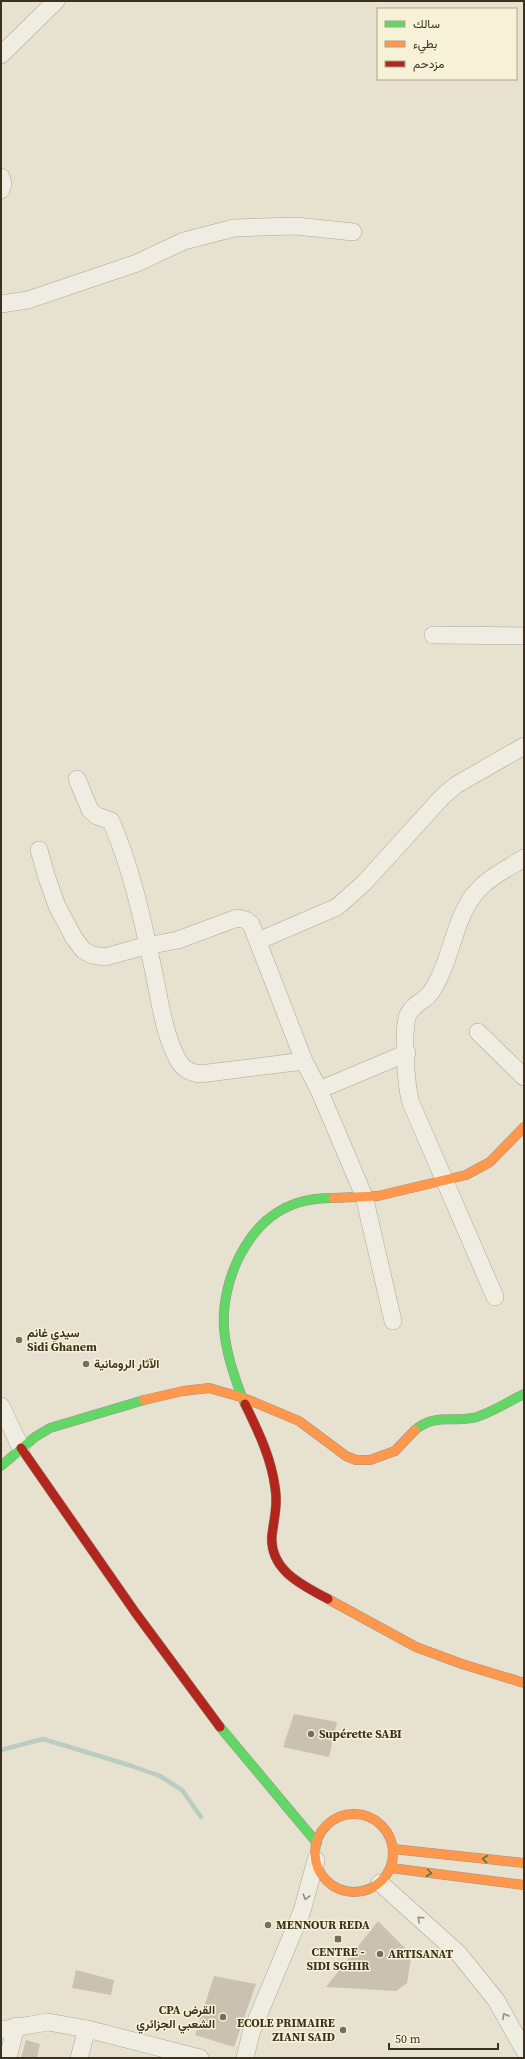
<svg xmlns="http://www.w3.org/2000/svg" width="525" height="2059" font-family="'Source Serif 4',Vazirmatn,serif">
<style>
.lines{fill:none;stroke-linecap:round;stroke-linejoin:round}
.stream{stroke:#bbccc3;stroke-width:4.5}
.building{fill:#cbc1b1}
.street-casing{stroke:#aca798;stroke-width:18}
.fast-casing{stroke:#9c9688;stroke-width:10}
.slow-casing{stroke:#9c9688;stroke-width:10}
.jam-casing{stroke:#9c9688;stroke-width:10}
.street{stroke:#efece2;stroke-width:17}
.fast{stroke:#63d668;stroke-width:9}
.slow{stroke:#ff974d;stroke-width:9}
.jam{stroke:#b3261e;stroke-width:9}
.oneway{stroke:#4e7b40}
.oneway2{stroke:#968e80}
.poi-dot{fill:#786e5d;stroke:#f7f1d7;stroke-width:1.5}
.labels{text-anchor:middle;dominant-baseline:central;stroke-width:3;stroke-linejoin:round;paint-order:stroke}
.poi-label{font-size:12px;font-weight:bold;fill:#3c301f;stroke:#f7f1d7;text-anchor:start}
</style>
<rect width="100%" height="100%" fill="#e7e2d0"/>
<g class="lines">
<!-- stream -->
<polyline class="stream" points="1,1750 43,1739 132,1766 160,1776 182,1790 201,1817"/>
</g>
<!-- building -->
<g class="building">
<polygon points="294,1714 337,1722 329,1757 283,1747"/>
<polygon points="378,1921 408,1951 411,1958 407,1983 396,1991 326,1987"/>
<polygon points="76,1970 114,1980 111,1995 72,1988"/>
<polygon points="214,1976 256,1984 234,2047 195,2035"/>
<polygon points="26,2040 40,2044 37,2058 21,2058"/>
</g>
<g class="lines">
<defs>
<g id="street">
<polyline points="1,55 56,1"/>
<polyline points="1,177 3,184 1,190"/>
<polyline points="1,304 28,300 137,263 184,241 234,228 296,226 353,232"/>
<polyline points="433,635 524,636"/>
<path d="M77,779L90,810L97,816L111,821C132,869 143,922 154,973C160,1002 164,1034 178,1060C183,1069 190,1073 200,1074L304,1061"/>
<polyline points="39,850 47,878 57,906 74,938 83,950 92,955 105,957 141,947 178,940 237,918 246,920 251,924 304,1061 319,1090 364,1196 393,1321"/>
<polyline points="258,941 337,907 364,883 443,796 456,785 524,746"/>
<polyline points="478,1032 524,1077"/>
<polyline points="319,1090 407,1053"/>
<path d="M495,1297L411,1103C406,1087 402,1030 408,1015C412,1006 421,1002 428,996C432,992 436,984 439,978C454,948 456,911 481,887C493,875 510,867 524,858"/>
<polyline points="1,1406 21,1448"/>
<polyline points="380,1883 459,1954 496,2000 524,2050"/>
<polyline points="1,2030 48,2022 87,2029 200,2058"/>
<polyline points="8,2058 16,2026"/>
<polyline points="79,2058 87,2029"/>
<polyline points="245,2058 251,2033 302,1911 316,1860"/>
</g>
<g id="fast">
<path d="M245,1404C235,1380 226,1355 224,1328C221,1280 248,1219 297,1203C309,1199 321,1198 333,1198"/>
<path d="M415,1430C434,1414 451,1422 472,1418C486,1416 511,1400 524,1394"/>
<polyline points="1,1466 35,1437 50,1428 144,1400"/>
<polyline points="220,1727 317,1843"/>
</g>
<g id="slow">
<polyline points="333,1198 378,1196 466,1175 490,1162 524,1127"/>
<polyline points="144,1400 183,1391 209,1388 244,1398 299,1421 346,1456 356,1460 370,1460 395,1451 415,1430"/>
<polyline points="328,1599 416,1647 462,1664 524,1683"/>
<circle cx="354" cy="1853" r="39"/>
<polyline points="393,1849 524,1863"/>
<polyline points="391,1868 524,1885"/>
</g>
<g id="jam">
<path d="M245,1404C258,1431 271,1457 275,1487C278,1504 274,1519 272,1535C269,1570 302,1585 328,1599"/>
<polyline points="21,1448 135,1612 220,1727"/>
</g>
</defs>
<!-- street casing -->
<use href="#street" class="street-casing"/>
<!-- fast casing -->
<use href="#fast" class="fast-casing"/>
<!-- slow casing -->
<use href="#slow" class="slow-casing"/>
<!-- jam casing -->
<use href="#jam" class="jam-casing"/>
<!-- street -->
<use href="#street" class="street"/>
<!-- fast -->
<use href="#fast" class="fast"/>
<!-- slow -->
<use href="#slow" class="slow"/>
<!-- jam -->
<use href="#jam" class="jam"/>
</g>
<!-- one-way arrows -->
<defs><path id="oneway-chevron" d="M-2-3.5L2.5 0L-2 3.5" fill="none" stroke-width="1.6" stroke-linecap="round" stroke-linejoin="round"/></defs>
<g class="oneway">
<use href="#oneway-chevron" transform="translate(485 1859) rotate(-174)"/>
<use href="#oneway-chevron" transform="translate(429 1873) rotate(7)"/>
</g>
<g class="oneway2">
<use href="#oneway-chevron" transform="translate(306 1897) rotate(105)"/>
<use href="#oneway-chevron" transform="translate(420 1919) rotate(-138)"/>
<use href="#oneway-chevron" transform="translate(505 2016) rotate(-119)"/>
</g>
<!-- markers -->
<g class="poi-dot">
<circle cx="19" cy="1340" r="4"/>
<circle cx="86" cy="1364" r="4"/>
<circle cx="311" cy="1734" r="4"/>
<circle cx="268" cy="1925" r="4"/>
<rect x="334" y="1935" width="8" height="8" rx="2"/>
<circle cx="380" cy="1954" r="4"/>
<circle cx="223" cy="2017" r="4"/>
<circle cx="343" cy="2030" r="4"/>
</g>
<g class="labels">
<!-- poi labels -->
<g class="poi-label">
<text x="27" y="1333">سيدي غانم<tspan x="27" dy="14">Sidi Ghanem</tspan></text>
<text x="94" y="1364">الآثار الرومانية</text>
<text x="319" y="1734">Supérette SABI</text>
<text x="276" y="1925">MENNOUR REDA</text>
<text x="338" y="1952" text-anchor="middle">CENTRE -<tspan x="338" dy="14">SIDI SGHIR</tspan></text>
<text x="388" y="1954">ARTISANAT</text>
<text x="215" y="2010" text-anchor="end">CPA القرض<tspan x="215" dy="14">الشعبي الجزائري</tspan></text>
<text x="335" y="2023" text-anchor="end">ECOLE PRIMAIRE<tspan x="335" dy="14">ZIANI SAID</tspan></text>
</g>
</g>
<!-- border -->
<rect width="525" height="2059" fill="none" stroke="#3c301f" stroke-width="4"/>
<!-- legend -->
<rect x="377" y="8" width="140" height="72" fill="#f7f1d7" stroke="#aca48d"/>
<rect x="385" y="21" width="20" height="6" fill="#63d668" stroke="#aca48d"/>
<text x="413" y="28" font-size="12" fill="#3c301f">سالك</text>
<rect x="385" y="41" width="20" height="6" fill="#ff974d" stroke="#aca48d"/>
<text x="413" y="48" font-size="12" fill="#3c301f">بطيء</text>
<rect x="385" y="61" width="20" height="6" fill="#b3261e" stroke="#aca48d"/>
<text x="413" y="68" font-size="12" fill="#3c301f">مزدحم</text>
<!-- scale -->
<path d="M389 2043v6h109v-6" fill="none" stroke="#3c301f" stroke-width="2"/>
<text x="395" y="2043" font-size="12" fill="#3c301f" stroke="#f7f1d7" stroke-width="3" paint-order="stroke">50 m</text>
</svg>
